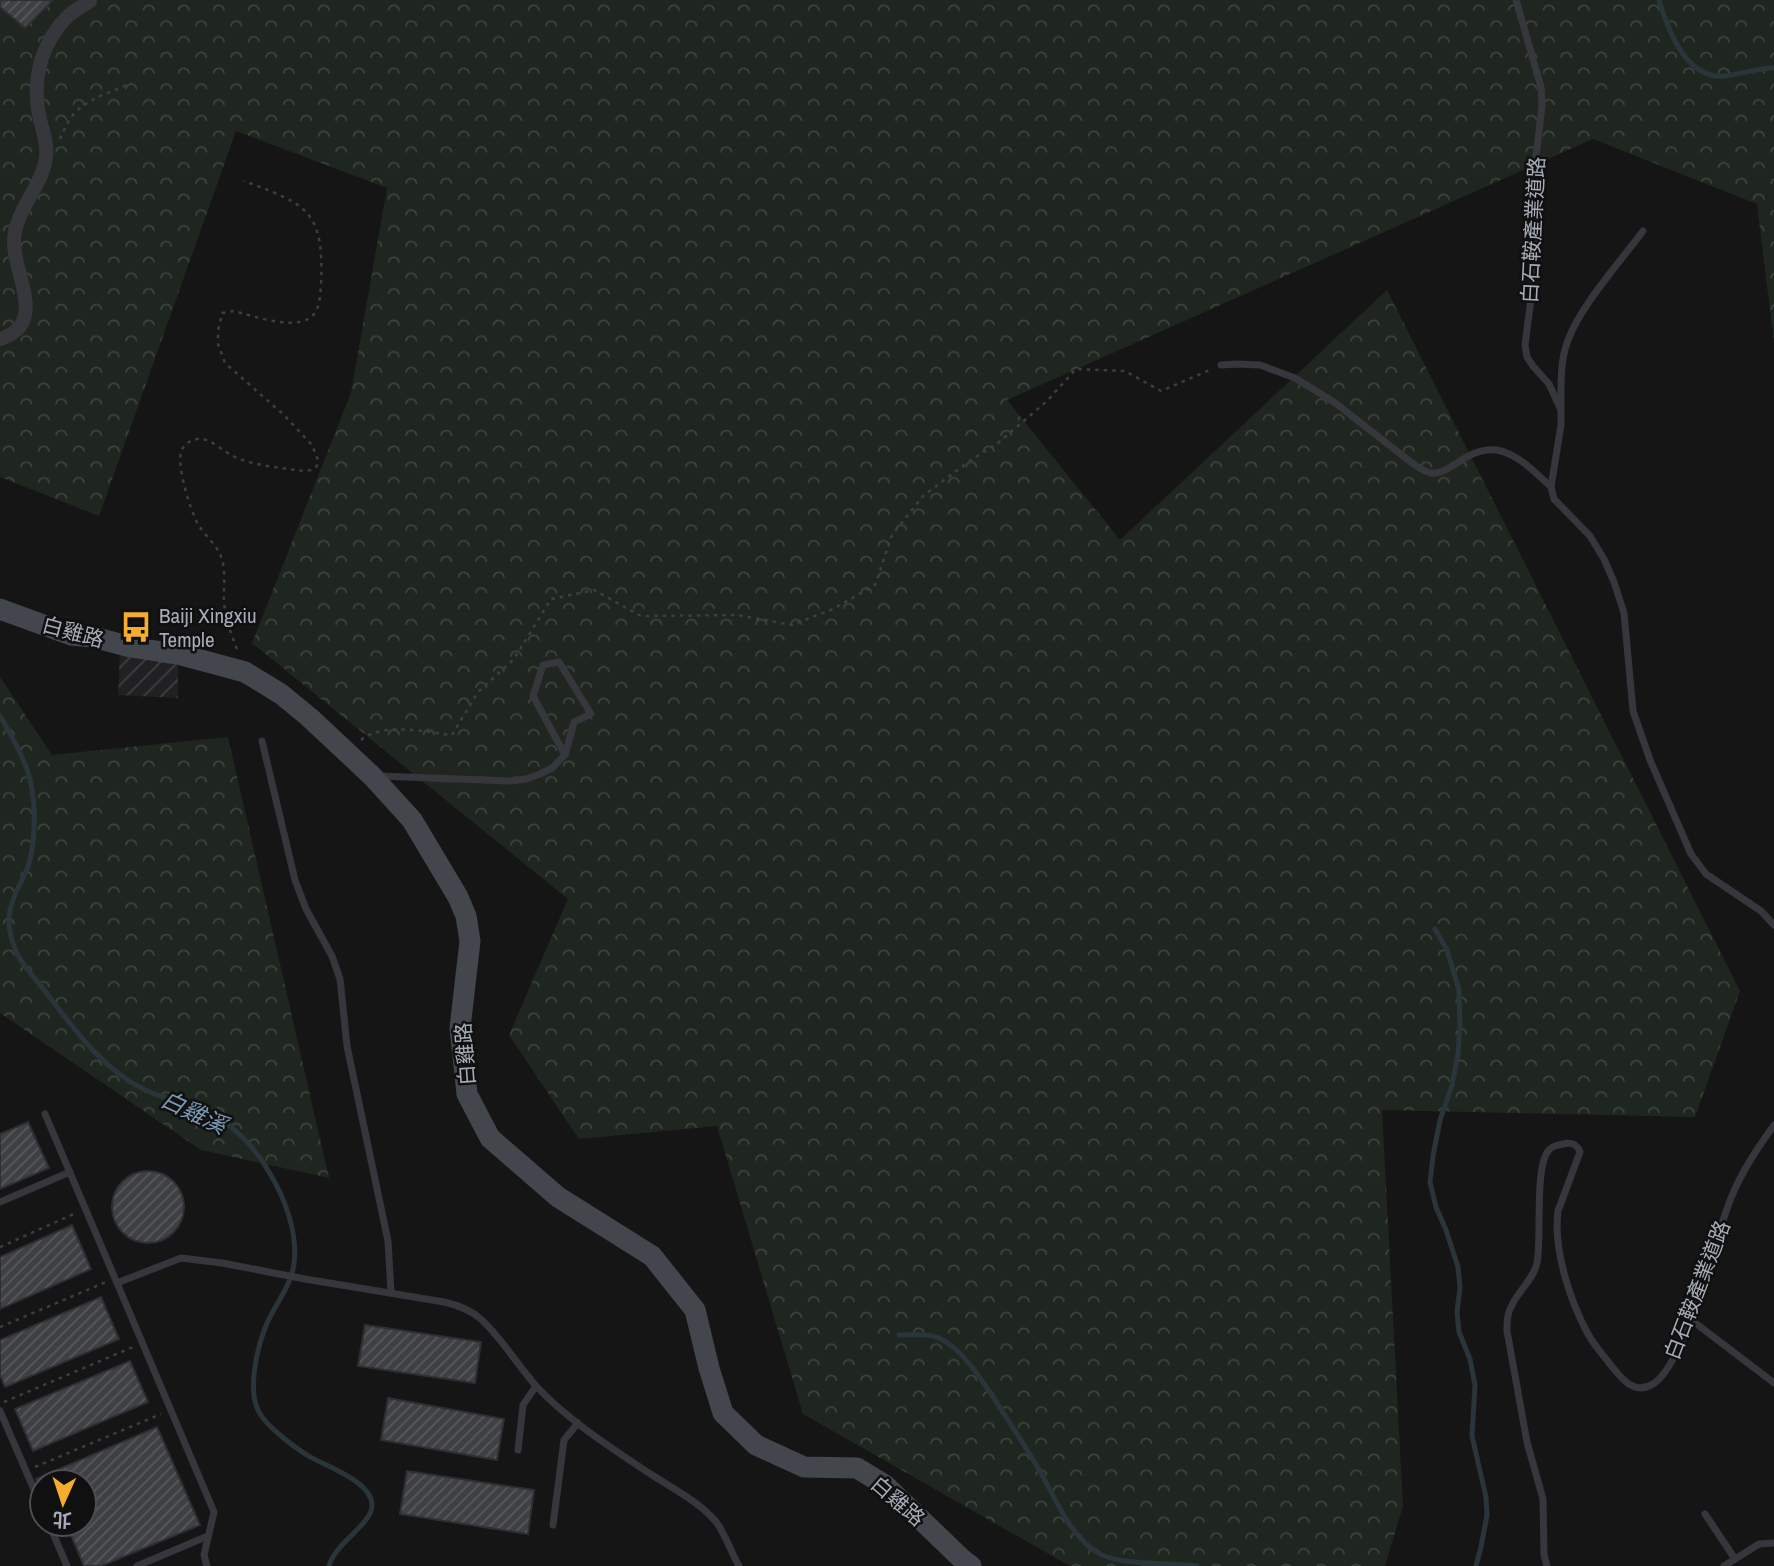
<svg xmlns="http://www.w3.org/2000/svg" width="1774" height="1566" font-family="'Archivo Narrow','Noto Sans TC',sans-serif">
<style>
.industrial{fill:url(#industrial-furrows)}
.forest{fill:url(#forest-crowns)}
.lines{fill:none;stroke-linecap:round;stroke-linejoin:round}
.stream{stroke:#2a343b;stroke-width:5}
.building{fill:url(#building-hatch);stroke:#2e2f33;stroke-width:2}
.path{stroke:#3b3e43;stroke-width:2.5;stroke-dasharray:3.5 5;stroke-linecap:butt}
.lane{stroke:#35373c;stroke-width:7}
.street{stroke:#35373c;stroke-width:14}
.secondary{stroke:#43464c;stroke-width:21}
.labels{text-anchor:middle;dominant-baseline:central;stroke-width:5;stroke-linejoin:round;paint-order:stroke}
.street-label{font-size:21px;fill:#a6acb7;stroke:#101011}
.poi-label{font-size:21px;fill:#a6acb7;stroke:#101011;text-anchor:start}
.water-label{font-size:23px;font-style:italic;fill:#7c9bb3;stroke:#101011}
</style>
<defs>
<pattern id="industrial-furrows" width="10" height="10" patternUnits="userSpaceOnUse" patternTransform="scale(1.75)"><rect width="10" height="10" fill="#212123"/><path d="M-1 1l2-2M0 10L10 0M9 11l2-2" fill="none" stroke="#3e3f41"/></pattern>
<pattern id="forest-crowns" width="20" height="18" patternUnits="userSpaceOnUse" patternTransform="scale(1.75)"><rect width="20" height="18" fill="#1f261f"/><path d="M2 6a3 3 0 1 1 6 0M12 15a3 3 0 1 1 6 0" fill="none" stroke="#3d433d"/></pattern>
<pattern id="building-hatch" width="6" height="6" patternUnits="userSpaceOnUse" patternTransform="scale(1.75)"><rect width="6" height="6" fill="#3f4043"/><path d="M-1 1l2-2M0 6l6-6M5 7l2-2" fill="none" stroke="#58595c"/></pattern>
</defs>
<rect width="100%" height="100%" fill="#151516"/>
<!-- industrial -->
<polygon class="industrial" points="120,651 178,665 178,698 118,695"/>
<!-- forest -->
<g class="forest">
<polygon points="0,0 1774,0 1774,342 1757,204 1593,139 1007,400 1120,540 1387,290 1740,991 1695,1117 1382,1110 1403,1506 1385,1566 1070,1566 803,1414 717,1126 579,1139 509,1035 568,899 252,643 351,393 387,188 236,131 99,516 0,477"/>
<polygon points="0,677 52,755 228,737 329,1178 201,1150 0,1013"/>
</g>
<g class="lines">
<!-- stream -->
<g class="stream">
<path d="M1659,0C1668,30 1686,80 1725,76C1742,74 1758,68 1774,68"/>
<path d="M0,716C11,735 27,762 31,784C36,808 35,837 30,860C28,869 24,876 20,884C7,909 5,925 16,951C21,964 33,975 41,986C70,1023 99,1067 143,1089C161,1098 180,1101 199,1108C229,1121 253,1144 269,1172C285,1198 298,1233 294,1264C291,1287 273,1307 265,1328C257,1349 247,1391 259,1412C266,1426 294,1447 307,1455C324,1466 373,1481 372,1506C371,1525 335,1543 329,1566"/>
<polyline points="1435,929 1447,950 1459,990 1460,1025 1458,1054 1452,1085 1440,1120 1433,1156 1430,1182 1436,1207 1446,1230 1458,1267 1460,1288 1457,1312 1459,1332 1470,1359 1475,1385 1472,1436 1486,1497 1487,1515 1481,1547 1476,1566"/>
<path d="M899,1335C912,1335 929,1333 941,1339C959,1348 974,1369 985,1385C1003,1412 1020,1438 1037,1466C1055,1496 1069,1538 1102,1555C1128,1566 1168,1562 1197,1566"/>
</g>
</g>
<!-- building -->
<g class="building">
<polygon points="0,0 53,0 25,28 0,7"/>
<polygon points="28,1122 49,1168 0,1189 0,1134"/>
<circle cx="148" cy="1207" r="36"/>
<polygon points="72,1225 91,1269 0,1309 0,1257"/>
<polygon points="101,1297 119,1339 5,1387 0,1375 0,1340"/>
<polygon points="365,1325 481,1342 475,1383 358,1366"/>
<polygon points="130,1361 148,1402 33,1451 15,1409"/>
<polygon points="388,1398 504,1419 497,1460 381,1440"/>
<polygon points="157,1427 200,1525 101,1566 84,1566 68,1528 79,1524 84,1524 84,1482 37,1482 36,1479"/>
<polygon points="407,1471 534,1490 528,1534 400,1514"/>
</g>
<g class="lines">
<!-- path -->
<g class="path">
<path d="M60,139C65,128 70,116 79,109C92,97 115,91 131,83"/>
<path d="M237,649C231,634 225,618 224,602C223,586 227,570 220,554C215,543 204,535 198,524C190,510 177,467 181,452C183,445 190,440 197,439C210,437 223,452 235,457C256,466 281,468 304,471L311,470L317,466L318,460L312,445L284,415L225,363L218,344V331L222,313L234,311C253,316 290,329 308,319C320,313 320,296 321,285C324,211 309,205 244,181"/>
<path d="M361,740C382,722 427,732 452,735L478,692L514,659L551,599L594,590L641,616L737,615L792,625L833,609L875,585L892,535L923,496L971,460L998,443L1047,401L1076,369L1125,371L1161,391L1212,369"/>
<polyline points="0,1247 76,1213"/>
<polyline points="0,1327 106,1282"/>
<polyline points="4,1402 133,1347"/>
<polyline points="35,1467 161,1414"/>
</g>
<!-- lane -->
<g class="lane">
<polyline points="1516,0 1541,87 1542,106 1535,165 1531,185 1531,207 1535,236 1535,268 1525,345 1527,357 1533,366 1549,384 1561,410 1561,425 1551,487 1554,499 1590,536 1604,559 1614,582 1624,613 1633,711 1650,760 1691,854 1706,874 1761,911 1774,925"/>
<path d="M1221,365L1237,364L1260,365L1295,378L1334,402L1412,463C1418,467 1424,472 1431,473C1449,476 1468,446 1497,450C1518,454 1536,473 1551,487"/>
<path d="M1561,406C1561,383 1560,361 1568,340C1581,305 1620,262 1643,231"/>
<polyline points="262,741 295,880 306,909 332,956 340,979 347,1046 388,1241 391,1292"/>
<polyline points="380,776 511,781 526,779 540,774 552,768 565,755 574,722 591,714 559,662 543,665 533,696 565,755"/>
<polyline points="45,1114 117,1283"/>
<polyline points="0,1202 70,1172"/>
<polyline points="1690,1319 1774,1383"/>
<polyline points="0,1411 42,1508"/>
<polyline points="518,1450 523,1405 536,1386"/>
<polyline points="1705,1514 1735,1559"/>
<polyline points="49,1524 67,1566"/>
<polyline points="553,1525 564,1440 578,1423"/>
<polyline points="137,1566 208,1536"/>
<path d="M207,1566L204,1555L214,1512L117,1283L181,1258L222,1263L305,1279L444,1302C458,1305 472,1311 482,1320C503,1340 518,1366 537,1387C570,1422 613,1449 652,1475C674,1489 701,1503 717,1523C726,1536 731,1552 739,1566"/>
<path d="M1547,1566L1544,1555L1543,1499L1527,1442L1507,1331C1507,1322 1507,1313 1512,1305C1519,1290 1533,1280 1537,1263C1542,1239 1534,1166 1549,1150C1552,1146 1558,1145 1563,1144C1572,1142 1577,1144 1580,1152L1558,1211C1553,1249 1570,1301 1588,1334C1594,1345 1603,1355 1610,1364C1621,1378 1634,1396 1653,1384C1685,1365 1715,1237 1731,1198C1742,1171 1757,1149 1774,1125"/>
<polyline points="1724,1566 1759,1544 1774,1543"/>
</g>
<!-- street -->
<path class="street" d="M0,339C49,324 13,274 14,241C15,209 44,185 46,156C48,140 40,125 38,109C33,74 43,41 68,16C75,10 83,6 90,1"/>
<!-- secondary -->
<polyline class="secondary" points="0,609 71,635 93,637 131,647 182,655 245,672 281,694 309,717 372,776 412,820 458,897 466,916 470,941 460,1028 467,1094 490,1138 558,1197 652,1256 695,1310 709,1368 723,1413 756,1445 804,1467 857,1468 885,1485 963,1560 971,1566"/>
</g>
<!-- icons -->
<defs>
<symbol id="bus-bare" viewBox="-9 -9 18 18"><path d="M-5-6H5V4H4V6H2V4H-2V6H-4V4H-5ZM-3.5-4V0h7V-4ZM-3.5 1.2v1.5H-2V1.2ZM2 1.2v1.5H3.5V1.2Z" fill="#f5ad2e" stroke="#101011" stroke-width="2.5" paint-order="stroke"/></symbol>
</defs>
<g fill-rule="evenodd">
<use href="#bus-bare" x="114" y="605" width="44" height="44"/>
</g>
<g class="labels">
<!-- street labels -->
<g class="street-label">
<text transform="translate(1533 230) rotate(-87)">白石鞍產業道路</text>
<text transform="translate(73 632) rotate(15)">白雞路</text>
<text transform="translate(465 1054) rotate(-94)">白雞路</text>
<text transform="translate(1697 1290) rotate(-69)">白石鞍產業道路</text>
<text transform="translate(898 1501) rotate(41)">白雞路</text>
</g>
<!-- poi labels -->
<g class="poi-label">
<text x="159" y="615">Baiji Xingxiu<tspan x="159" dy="24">Temple</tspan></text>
</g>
<!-- water labels -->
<g class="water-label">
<text transform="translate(194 1112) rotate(25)">白雞溪</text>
</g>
</g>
<!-- north arrow -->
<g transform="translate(63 1503) rotate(183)"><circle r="33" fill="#101011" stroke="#4c4e53" stroke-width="2"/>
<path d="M0-5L12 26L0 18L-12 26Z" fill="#f5ad2e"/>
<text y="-10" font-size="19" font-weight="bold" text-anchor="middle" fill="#a6acb7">北</text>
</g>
</svg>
